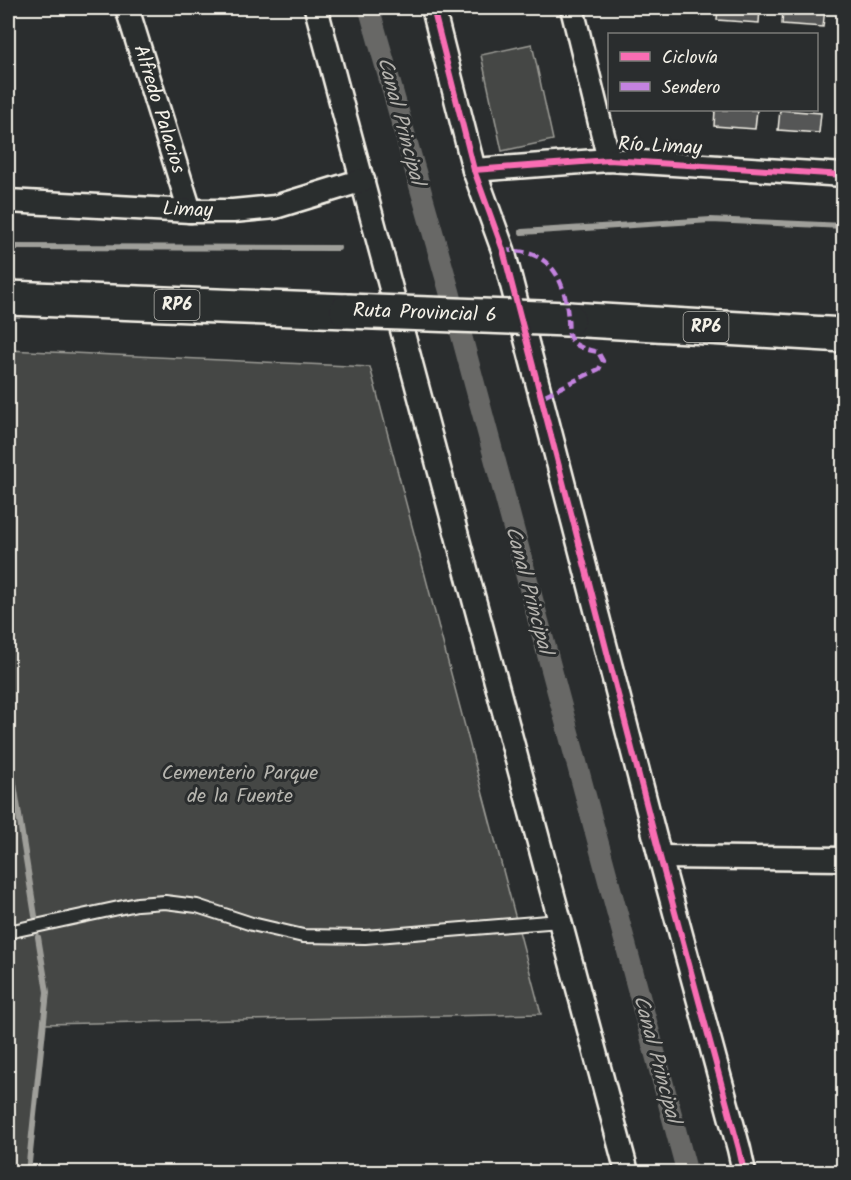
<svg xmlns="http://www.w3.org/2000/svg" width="851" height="1180" font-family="Kalam,sans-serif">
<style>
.green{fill:#444645;stroke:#9c9c96;stroke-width:1.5}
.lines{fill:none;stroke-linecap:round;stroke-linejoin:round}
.stream{stroke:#9f9f9a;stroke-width:6}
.canal{stroke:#676866;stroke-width:21}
.building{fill:#555756;stroke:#f4f1e8;stroke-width:1.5}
.lane-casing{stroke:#f4f1e8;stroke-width:16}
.street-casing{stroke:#f4f1e8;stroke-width:27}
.primary-casing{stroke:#f4f1e8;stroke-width:38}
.lane{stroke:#2a2d2e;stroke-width:12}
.street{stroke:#2a2d2e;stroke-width:22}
.primary{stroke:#2a2d2e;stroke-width:33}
.primary-bridge-casing{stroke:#f4f1e8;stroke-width:38;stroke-linecap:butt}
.primary-bridge{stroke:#2a2d2e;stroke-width:33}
.quiet{stroke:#c483df;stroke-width:4.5;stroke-dasharray:9 4.5;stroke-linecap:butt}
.cycleway-casing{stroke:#2a2d2e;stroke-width:10}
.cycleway{stroke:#f96db3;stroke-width:6}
.labels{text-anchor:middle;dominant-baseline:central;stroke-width:6;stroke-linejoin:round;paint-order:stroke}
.shield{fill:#2a2d2e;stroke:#b7b6b0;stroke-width:1.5}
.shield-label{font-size:18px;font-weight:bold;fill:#f4f1e8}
.street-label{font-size:20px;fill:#f4f1e8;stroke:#2a2d2e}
.park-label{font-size:20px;fill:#b6b5af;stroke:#2a2d2e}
.water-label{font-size:21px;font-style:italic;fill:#b5b3ae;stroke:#2a2d2e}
</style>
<rect width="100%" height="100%" fill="#2a2d2e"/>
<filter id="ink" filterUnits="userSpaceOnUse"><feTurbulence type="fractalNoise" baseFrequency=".0167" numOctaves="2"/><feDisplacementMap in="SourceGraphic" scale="12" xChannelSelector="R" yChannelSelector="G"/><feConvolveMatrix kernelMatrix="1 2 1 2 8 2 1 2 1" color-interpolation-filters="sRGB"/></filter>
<g filter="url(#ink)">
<!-- green -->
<g class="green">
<polygon points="532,44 553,140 502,151 481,55"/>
<polygon points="8,350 370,367 541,1014 44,1024 28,1172 8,1172"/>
</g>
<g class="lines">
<!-- stream -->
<g class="stream">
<polyline points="522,232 711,220 844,226"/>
<polyline points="8,247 338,248"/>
<polyline points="8,746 35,916"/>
<polyline points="28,1172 47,992 38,937"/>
</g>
<!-- canal -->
<polyline class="canal" points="369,8 450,293 687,1172"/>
</g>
<!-- building -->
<g class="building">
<polygon points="718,8 760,8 759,23 717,20"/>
<polygon points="783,8 825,8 823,27 782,24"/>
<polygon points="715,110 757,110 755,129 714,126"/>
<polygon points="780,110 821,113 819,133 778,130"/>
<polygon points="839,112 844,112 844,132 837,132"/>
</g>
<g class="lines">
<defs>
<polyline id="lane" points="8,932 137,904 165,902 197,906 252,924 303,936 365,937 560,921"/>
<g id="street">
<path id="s1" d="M127,8L190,211"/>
<polyline points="316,8 627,1172"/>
<polyline points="433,8 474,170 503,250 660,857 739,1149 744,1172"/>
<polyline points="572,8 609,160"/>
<polyline points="474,170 609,160 844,175"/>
<path id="s2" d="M8,201L190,211H233L275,207L363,180"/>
<polyline points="660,857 844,859"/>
</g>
<g id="primary">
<polyline points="8,298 347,311"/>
<polyline points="568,319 844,335"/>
</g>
</defs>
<!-- lane casing -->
<use href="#lane" class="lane-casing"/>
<!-- street casing -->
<use href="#street" class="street-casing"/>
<!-- primary casing -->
<use href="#primary" class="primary-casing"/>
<!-- lane -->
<use href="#lane" class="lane"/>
<!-- street -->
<use href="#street" class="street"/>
<!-- primary -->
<use href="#primary" class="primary"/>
<defs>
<g id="primary-bridge">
<path id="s3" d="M347,311L568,319"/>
</g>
</defs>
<!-- primary-bridge casing -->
<use href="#primary-bridge" class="primary-bridge-casing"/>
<!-- primary-bridge -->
<use href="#primary-bridge" class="primary-bridge"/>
<!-- quiet -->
<path class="quiet" d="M503,250C512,251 523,251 531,254C559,264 566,291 568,319C569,326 567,335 572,341C578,348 589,350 598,352L603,361L599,369L541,397"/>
<defs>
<g id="cycleway">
<polyline points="433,8 474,170 503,250 660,857 739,1149 744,1172"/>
<polyline points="474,170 609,160 844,175"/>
</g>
</defs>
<!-- cycleway casing -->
<use href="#cycleway" class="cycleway-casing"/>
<!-- cycleway -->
<use href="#cycleway" class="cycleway"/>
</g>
</g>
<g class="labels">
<!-- shield labels -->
<g class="shield">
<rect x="154.5" y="290" width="45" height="30" rx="4.5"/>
<rect x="683.5" y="312" width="45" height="30" rx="4.5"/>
</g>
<g class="shield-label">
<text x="177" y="305">RP6</text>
<text x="706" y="327">RP6</text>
</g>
<!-- street labels -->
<g class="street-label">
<text stroke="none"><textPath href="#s1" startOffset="106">Alfredo Palacios</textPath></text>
<text transform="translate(660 147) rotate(3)">Río Limay</text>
<text stroke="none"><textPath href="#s2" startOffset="180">Limay</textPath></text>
<text stroke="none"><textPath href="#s3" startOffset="78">Ruta Provincial 6</textPath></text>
</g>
<!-- park labels -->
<g class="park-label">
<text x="240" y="774">Cementerio Parque<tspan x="240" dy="23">de la Fuente</tspan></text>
</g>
<!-- water labels -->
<g class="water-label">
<text transform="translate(400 121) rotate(75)">Canal Principal</text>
<text transform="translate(528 590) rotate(75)">Canal Principal</text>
<text transform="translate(656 1059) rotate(75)">Canal Principal</text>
</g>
</g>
<!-- margin -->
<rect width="851" height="1180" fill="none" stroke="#2a2d2e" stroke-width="30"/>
<rect x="15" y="15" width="821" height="1150" fill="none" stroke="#f4f1e8" stroke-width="2" filter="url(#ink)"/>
<!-- legend -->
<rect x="608" y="33" width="210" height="78" fill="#2a2d2e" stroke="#7b7b78" stroke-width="1.5"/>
<rect x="620" y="52" width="30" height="9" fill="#f96db3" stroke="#7b7b78" stroke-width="1.5"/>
<text x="662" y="63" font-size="18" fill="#f4f1e8">Ciclovía</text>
<rect x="620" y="82" width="30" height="9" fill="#c483df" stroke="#7b7b78" stroke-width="1.5"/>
<text x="662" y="93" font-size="18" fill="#f4f1e8">Sendero</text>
</svg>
